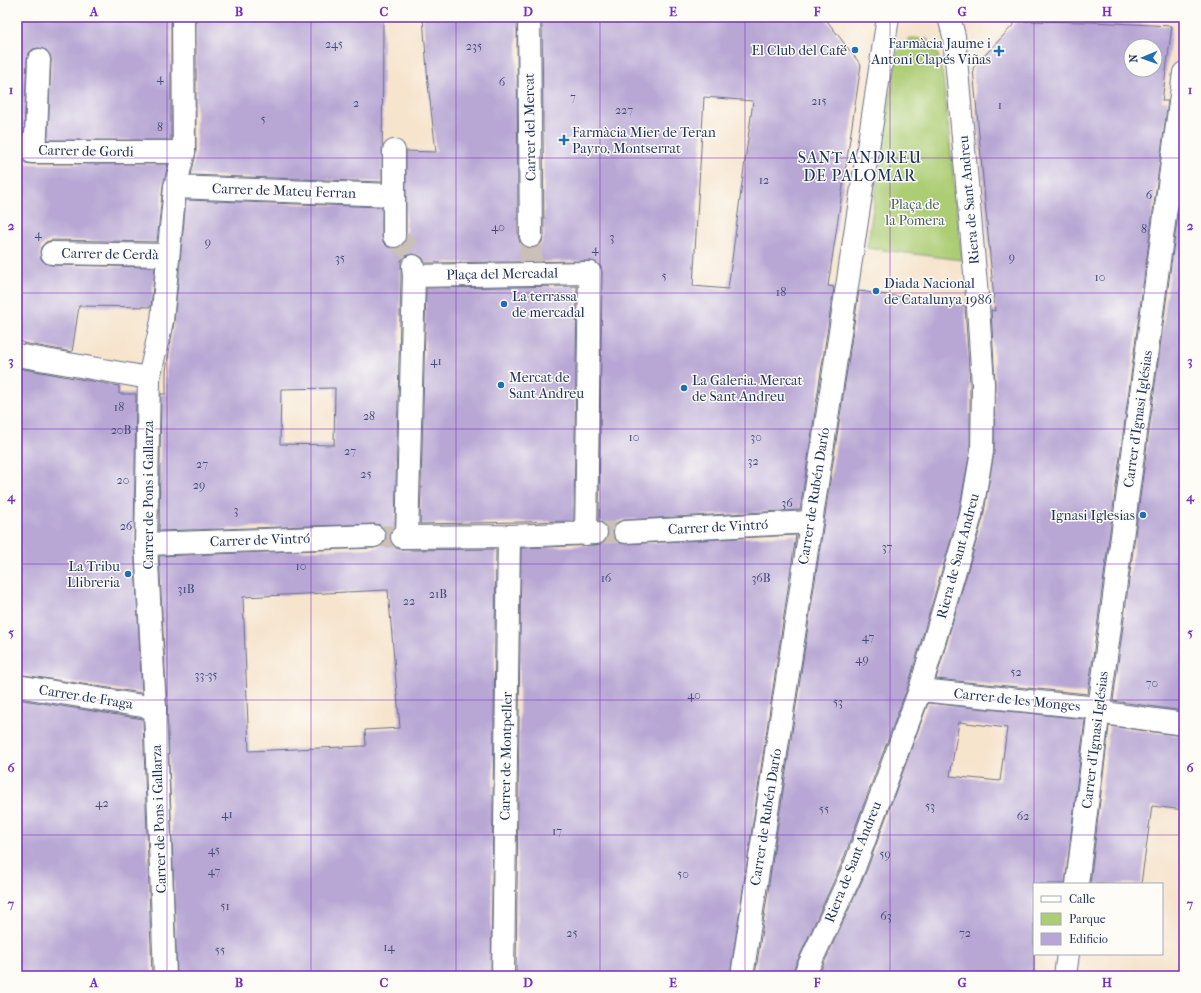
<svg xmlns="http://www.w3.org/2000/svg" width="1201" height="993" font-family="'IM FELL French Canon',serif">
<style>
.green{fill:#adcd75;stroke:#647e6a}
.building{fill:#b8a7d4;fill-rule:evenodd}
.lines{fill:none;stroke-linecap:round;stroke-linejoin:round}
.pedestrian-tunnel{stroke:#cac0b7;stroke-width:22;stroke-dasharray:22 11;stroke-linecap:butt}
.minor-tunnel{stroke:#cac0b7;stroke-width:22;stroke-dasharray:22 11;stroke-linecap:butt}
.pedestrian-casing{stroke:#686e85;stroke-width:24}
.minor-casing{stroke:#686e85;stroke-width:24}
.pedestrian{stroke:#fff;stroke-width:22}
.minor{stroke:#fff;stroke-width:22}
.grid{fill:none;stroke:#7b2cbf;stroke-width:1;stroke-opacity:0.55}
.poi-dot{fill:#1f6fb2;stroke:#fdfcf7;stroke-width:1.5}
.labels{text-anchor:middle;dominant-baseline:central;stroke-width:3;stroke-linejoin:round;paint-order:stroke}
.number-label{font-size:12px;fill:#424d7c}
.poi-label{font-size:14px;fill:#1b2f5e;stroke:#fdfcf7;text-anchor:start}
.street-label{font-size:14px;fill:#1b2f5e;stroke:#fdfcf7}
.park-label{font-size:14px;fill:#475e65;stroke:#fdfcf7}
.quarter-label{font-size:16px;letter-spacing:1px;fill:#1b2f5e;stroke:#fdfcf7}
.neatline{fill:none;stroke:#7b2cbf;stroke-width:1.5}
.grid-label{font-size:13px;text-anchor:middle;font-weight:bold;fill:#7b2cbf}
</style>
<rect width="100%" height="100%" fill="#fdfcf7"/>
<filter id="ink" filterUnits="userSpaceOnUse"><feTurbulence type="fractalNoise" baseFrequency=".025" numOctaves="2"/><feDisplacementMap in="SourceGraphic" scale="8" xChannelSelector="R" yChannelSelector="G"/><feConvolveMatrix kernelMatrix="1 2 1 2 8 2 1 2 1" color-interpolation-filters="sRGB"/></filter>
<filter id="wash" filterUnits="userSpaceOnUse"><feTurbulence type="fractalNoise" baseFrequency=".012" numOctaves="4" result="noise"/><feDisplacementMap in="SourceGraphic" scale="16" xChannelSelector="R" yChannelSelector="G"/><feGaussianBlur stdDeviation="0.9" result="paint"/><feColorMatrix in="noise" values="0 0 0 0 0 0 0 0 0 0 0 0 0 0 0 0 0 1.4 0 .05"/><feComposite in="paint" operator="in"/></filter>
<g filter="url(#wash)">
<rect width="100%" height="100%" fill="#f6e4cd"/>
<!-- green -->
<polygon class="green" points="910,38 927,39 938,55 943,78 962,260 867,248 897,53"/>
<g id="blocks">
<!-- building -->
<g class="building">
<polygon points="17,17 171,17 171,140 47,140 48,136 51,60 50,55 46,50 39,48 33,49 29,53 27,59 24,131 20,141 21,158 25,163 32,164 168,164 163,186 157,242 52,240 46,242 41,247 40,252 41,259 45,263 51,265 155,267 151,307 79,306 72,352 23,343 23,342 17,341"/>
<polygon points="196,17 383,17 382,182 191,175 196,152"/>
<path d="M423,17H517L518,236L520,243L525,247L531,248L538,247L542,242L544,236L542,17H824L861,65L828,286L834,287L800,510L624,520L618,522L614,526L613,532L615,539L620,543L626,544L796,535L730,976H516L521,548L596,545L603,543L607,539L608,532L607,527L602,522L599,521L602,272L601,267L597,263L591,261L425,263L423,258L418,255L412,254L405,256L401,261V276L395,527L391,531L390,538L391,544L396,548L402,550L496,549L491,976H177L167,708L159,556L374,548L381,546L385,542L386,536L384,529L380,525L374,524L159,531L161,394H166V371L174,322L186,200L382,207V236L383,242L388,247L394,248L401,247L405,242L406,236V151L436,152L428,84ZM704,97L753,101L728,289L693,286ZM335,388L334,445L280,444L281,389ZM388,590L400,728L365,730L366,746L249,751L243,597Z"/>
<path d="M1017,21L1093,22L1172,26L1162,101H1168L1088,694L936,679L983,518L994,452L995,383L991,310L995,311L973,68ZM1131,46H1155V70H1131Z"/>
<polygon points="1184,167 1184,711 1113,701"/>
<polygon points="577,286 574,521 420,524 426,288"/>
<polygon points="859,291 965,306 970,384 970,451 959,512 908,686 842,863 793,971 792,976 755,976"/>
<polygon points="18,368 119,386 119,394 136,394 134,544 142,693 17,674"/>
<polygon points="17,699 143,719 152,976 17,976"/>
<path d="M928,703L1085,719L1065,884H1034V976H818L866,872ZM959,722L1007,728L1000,781L950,776Z"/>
<polygon points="1109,726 1184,736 1184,810 1152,806 1141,884 1090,884"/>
</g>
</g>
</g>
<g filter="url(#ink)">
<use href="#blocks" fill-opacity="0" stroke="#686e85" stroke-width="1"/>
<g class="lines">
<!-- pedestrian-tunnel -->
<polyline class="pedestrian-tunnel" points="394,236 411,251 413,266"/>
<!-- minor-tunnel -->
<g class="minor-tunnel">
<polyline points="531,265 531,236"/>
<polyline points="596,533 625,532"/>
<polyline points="374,536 402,537"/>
</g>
<defs>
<g id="pedestrian">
<polyline points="394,151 394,236"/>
<polyline points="175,187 393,195"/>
<polyline points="52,253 168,255"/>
<polyline points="586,534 590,273"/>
<polyline points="407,537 414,276 413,266"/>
</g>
<g id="minor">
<polyline points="529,17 531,236"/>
<polyline points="39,60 36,135 32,141 32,152 184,152"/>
<polyline points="414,276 590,273"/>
<polyline points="17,355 149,378"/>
<polyline points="625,532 810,522"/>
<polyline points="402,537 509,536 596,533"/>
<polyline points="146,544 374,536"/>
<polyline points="17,686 155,708"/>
<polyline points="920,690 1088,707 1111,714 1184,724"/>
<polyline points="1077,884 1099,709 1184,73"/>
<polyline points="165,976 155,708 146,544 149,378 162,321 175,187 184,152 183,17"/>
<polyline points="503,976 509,536"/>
<polyline points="742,976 888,17"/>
<polyline points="804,976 854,868 920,690 971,515 982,452 983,384 978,307 954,36 949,17"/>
<polyline points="1065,976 1068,954"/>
</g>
</defs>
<!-- pedestrian casing -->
<use href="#pedestrian" class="pedestrian-casing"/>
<!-- minor casing -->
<use href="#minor" class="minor-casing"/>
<!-- pedestrian -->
<use href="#pedestrian" class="pedestrian"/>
<!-- minor -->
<use href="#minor" class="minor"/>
</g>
</g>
<!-- grid -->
<path class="grid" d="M167,17V976M311,17V976M456,17V976M600,17V976M745,17V976M890,17V976M1034,17V884M17,158H1184M17,293H1184M17,429H1184M17,564H1184M17,700H1184M17,835H1184M1034,954V976"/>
<!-- markers -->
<g class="poi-dot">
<circle cx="855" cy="50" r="4"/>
<path d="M997 45h4v4h4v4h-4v4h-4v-4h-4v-4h4z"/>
<path d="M562 134h4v4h4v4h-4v4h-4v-4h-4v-4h4z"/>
<circle cx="876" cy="291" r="4"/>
<circle cx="504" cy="304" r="4"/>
<circle cx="501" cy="385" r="4"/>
<circle cx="684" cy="388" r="4"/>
<circle cx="1143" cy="515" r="4"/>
<circle cx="128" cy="574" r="4"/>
</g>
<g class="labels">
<!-- number labels -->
<g class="number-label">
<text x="334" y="44">245</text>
<text x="474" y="46">235</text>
<text x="160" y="78">4</text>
<text x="502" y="82">6</text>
<text x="573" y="97">7</text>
<text x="819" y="101">215</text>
<text x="356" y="103">2</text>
<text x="1000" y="105">1</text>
<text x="624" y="110">227</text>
<text x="263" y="119">5</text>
<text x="160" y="127">8</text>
<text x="764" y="180">12</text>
<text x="1149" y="195">6</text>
<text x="498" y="227">40</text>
<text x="1144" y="229">8</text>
<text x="38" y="234">4</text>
<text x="612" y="237">3</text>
<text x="208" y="242">9</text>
<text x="595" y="249">4</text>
<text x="1012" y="257">9</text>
<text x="340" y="258">35</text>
<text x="664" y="276">5</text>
<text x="1100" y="277">10</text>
<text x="781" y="292">18</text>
<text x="436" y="361">41</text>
<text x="119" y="407">18</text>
<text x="369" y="416">28</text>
<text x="121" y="430">20B</text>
<text x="634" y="437">10</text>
<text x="756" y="437">30</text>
<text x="350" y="451">27</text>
<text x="753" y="461">32</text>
<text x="202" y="464">27</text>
<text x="366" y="474">25</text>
<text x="123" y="480">20</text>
<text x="199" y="485">29</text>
<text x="787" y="503">36</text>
<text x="236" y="510">3</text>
<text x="126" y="526">26</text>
<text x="887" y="547">37</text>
<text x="301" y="566">10</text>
<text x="606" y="578">16</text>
<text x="761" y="578">36B</text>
<text x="186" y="589">31B</text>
<text x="438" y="594">21B</text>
<text x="409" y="601">22</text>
<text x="868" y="637">47</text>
<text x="862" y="659">49</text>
<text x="1016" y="672">52</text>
<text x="206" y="675">33-35</text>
<text x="1152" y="683">70</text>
<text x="694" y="695">40</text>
<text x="838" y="702">53</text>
<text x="102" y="803">42</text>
<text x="930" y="806">53</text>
<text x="824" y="809">55</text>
<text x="227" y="814">41</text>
<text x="1023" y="816">62</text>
<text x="557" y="831">17</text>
<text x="214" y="850">45</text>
<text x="885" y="854">59</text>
<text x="214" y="871">47</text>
<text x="683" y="874">50</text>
<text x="225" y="906">51</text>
<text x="886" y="916">63</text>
<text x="572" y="933">25</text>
<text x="965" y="933">72</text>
<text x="389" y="947">14</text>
<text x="220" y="950">55</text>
</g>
<!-- poi labels -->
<g class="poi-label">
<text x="991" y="43" text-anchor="end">Farmàcia Jaume i<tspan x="991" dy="16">Antoni Clapés Viñas</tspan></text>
<text x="847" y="50" text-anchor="end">El Club del Café</text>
<text x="572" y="132">Farmàcia Mier de Teran<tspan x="572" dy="16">Payro, Montserrat</tspan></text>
<text x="884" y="283">Diada Nacional<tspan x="884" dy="16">de Catalunya 1986</tspan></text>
<text x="512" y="296">La terrassa<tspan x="512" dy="16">de mercadal</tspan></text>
<text x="509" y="377">Mercat de<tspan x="509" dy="16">Sant Andreu</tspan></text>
<text x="692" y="380">La Galeria. Mercat<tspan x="692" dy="16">de Sant Andreu</tspan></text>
<text x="1135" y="515" text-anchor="end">Ignasi Iglesias</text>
<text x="120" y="566" text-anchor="end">La Tribu<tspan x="120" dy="16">Llibreria</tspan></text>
</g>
<!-- street labels -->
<g class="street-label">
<text transform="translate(530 127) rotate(-91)">Carrer del Mercat</text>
<text transform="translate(86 151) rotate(1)">Carrer de Gordi</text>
<text transform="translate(284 191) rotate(2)">Carrer de Mateu Ferran</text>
<text transform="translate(969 200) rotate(-95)">Riera de Sant Andreu</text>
<text transform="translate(110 254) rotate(1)">Carrer de Cerdà</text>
<text transform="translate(502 274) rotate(-1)">Plaça del Mercadal</text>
<text transform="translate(1138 419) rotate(-82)">Carrer d'Ignasi Iglésias</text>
<text transform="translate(148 495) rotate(-90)">Carrer de Pons i Gallarza</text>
<text transform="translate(814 496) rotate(-81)">Carrer de Rubén Darío</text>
<text transform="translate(718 527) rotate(-3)">Carrer de Vintró</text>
<text transform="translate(260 540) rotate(-2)">Carrer de Vintró</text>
<text transform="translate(958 556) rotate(-75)">Riera de Sant Andreu</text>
<text transform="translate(86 697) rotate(9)">Carrer de Fraga</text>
<text transform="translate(1017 700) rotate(6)">Carrer de les Monges</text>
<text transform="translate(1095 740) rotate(-83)">Carrer d'Ignasi Iglésias</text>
<text transform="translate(506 756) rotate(-89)">Carrer de Montpeller</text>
<text transform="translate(766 817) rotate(-81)">Carrer de Rubén Darío</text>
<text transform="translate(159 819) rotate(-92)">Carrer de Pons i Gallarza</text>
<text transform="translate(853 862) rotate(-68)">Riera de Sant Andreu</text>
</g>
<!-- park labels -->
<g class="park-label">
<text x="915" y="204">Plaça de<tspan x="915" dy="16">la Pomera</tspan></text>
</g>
<!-- quarter labels -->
<g class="quarter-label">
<text x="860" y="157">SANT ANDREU<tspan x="860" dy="18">DE PALOMAR</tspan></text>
</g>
</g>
<!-- margin -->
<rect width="1201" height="993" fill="none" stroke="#fdfcf7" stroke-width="44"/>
<!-- legend -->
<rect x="1033" y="883" width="130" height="72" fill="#fdfcf7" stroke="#a3aaba"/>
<rect x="1041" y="896" width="20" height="6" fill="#ffffff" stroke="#a3aaba"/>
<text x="1069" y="903" font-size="12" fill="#1b2f5e">Calle</text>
<rect x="1041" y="913" width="20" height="12" fill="#adcd75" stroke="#a3aaba"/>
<text x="1069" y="923" font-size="12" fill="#1b2f5e">Parque</text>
<rect x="1041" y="933" width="20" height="12" fill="#b8a7d4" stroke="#a3aaba"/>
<text x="1069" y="943" font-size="12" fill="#1b2f5e">Edificio</text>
<!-- north arrow -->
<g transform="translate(1143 58) rotate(268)"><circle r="19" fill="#fdfcf7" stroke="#a3aaba"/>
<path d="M0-3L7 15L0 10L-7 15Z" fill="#1f6fb2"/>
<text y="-6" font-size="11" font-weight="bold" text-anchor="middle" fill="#1b2f5e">N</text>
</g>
<rect x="22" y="22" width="1157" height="949" class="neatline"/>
<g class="grid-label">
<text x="94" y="16">A</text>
<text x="239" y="16">B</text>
<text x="384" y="16">C</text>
<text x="528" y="16">D</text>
<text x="673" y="16">E</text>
<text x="817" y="16">F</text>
<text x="962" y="16">G</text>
<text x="1107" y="16">H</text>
<text x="11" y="94">1</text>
<text x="1190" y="94">1</text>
<text x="11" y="230">2</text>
<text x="1190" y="230">2</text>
<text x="11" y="365">3</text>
<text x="1190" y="365">3</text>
<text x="11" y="501">4</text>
<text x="1190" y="501">4</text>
<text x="11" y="637">5</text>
<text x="1190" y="637">5</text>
<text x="11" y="772">6</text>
<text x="1190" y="772">6</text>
<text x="11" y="908">7</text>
<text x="1190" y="908">7</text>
<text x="94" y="987">A</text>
<text x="239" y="987">B</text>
<text x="384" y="987">C</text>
<text x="528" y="987">D</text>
<text x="673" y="987">E</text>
<text x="817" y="987">F</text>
<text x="962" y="987">G</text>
<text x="1107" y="987">H</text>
</g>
</svg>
